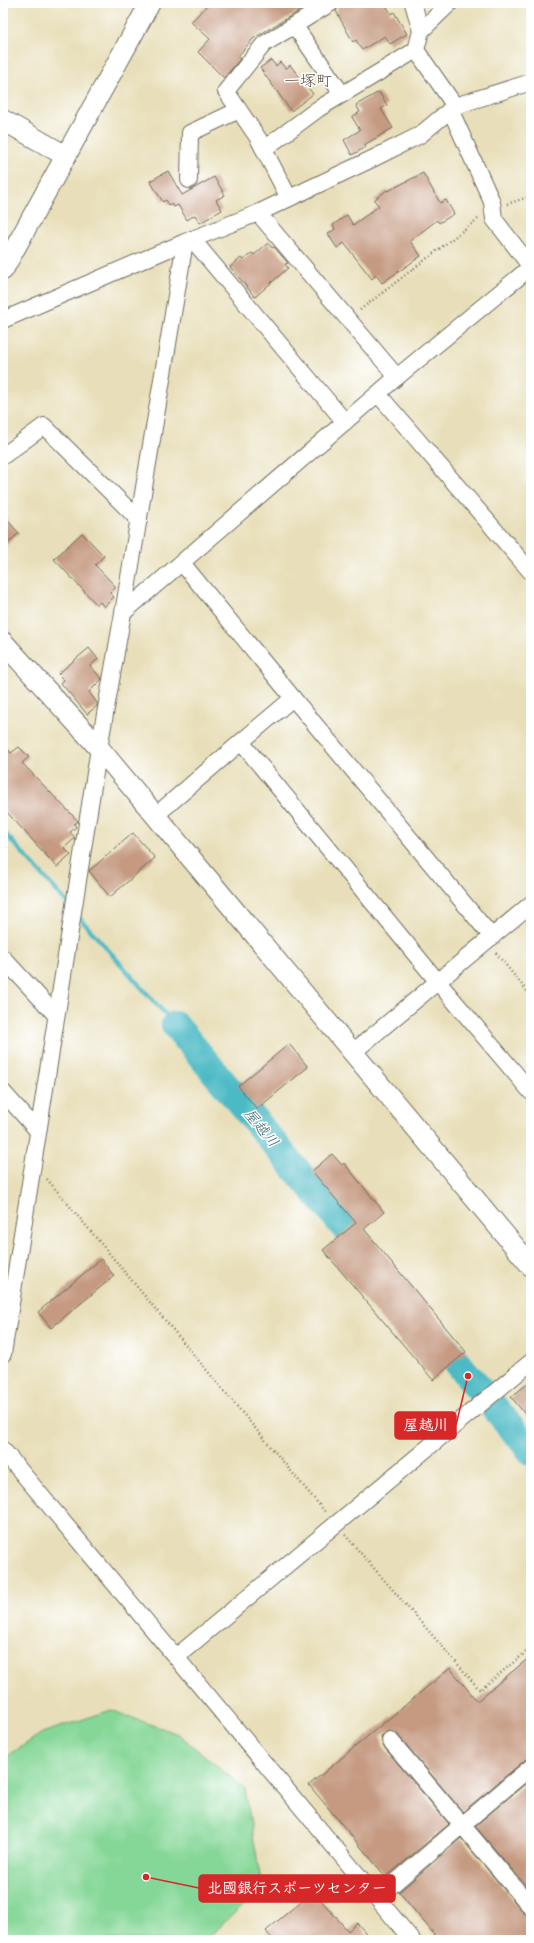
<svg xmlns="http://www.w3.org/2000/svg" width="534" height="1943" font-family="'Balsamiq Sans','Klee One',sans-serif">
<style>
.green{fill:#85d797;stroke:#588161}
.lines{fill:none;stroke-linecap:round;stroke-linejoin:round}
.stream{stroke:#4cbac5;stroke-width:4.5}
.river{stroke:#4cbac5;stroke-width:28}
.building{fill:#c59a81}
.minor-casing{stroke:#6d6a5d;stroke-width:18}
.tertiary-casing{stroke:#6d6a5d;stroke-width:22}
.path{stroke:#6d6a5d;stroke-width:2.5;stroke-dasharray:1 3;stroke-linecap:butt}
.minor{stroke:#fff;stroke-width:16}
.tertiary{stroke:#fff;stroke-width:20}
.labels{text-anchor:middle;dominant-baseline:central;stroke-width:3;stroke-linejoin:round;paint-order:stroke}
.water-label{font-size:15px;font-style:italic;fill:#386469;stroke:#fff}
.quarter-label{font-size:16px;fill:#615249;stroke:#fff}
.leader{fill:none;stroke:#d62828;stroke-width:1.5}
.callout-dot{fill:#d62828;stroke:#fff;stroke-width:1.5}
.callout{fill:#d62828;stroke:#d62828;stroke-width:1.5}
.callout-label{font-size:15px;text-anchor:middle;font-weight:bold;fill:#fff}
</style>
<rect width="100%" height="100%" fill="#fff"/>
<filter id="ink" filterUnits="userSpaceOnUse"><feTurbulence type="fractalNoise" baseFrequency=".025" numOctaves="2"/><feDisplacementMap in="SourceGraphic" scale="8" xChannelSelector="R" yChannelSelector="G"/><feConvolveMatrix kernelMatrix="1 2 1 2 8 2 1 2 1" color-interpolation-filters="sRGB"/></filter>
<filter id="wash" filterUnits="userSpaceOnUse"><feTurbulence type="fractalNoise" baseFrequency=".012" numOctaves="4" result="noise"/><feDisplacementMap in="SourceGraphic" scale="16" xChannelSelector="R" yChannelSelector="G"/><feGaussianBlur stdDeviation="0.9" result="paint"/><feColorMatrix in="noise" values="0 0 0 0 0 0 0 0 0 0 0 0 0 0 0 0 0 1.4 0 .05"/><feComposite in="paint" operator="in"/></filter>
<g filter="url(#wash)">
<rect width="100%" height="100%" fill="#e8dfba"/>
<!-- green -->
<polygon class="green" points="111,1710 178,1734 245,1789 262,1887 206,1940 5,1940 3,1937 3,1759 42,1733"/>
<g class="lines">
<!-- stream -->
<g class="stream">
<polyline points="3,831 70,906"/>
<polyline points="77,915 175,1025"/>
</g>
<!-- river -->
<g class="river">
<polyline points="175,1025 371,1259"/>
<polyline points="431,1331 531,1451"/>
</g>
</g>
<g id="blocks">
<!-- building -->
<g class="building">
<polygon points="209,3 312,3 254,38 237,57 240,59 224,78 198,52 210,39 191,22"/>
<polygon points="340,3 385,3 391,14 394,12 407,34 390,44 385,36 362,50 356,40 353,42 336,11"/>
<polygon points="271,60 276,66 280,62 286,69 290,65 313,94 291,111 260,68"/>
<polygon points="379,92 387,105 381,109 393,128 364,145 366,147 352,155 344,140 360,130 352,117 360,112 356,105"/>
<polygon points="168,171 182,195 214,177 225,195 216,200 222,210 200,223 195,215 187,220 178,205 174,207 171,203 169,205 166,200 163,202 150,181"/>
<polygon points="423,173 440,203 446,200 454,214 439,223 437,220 410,241 421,256 382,283 376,275 372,279 344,243 337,248 328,234 335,229 333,225 347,215 353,225 379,206 374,200 387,190 388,191"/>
<polygon points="268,243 272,248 274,247 288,263 285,264 288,268 255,297 230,267 241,258 243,260 252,253 254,255"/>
<polygon points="3,516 19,533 3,548"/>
<polygon points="82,533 104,556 95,565 116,587 110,593 114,597 104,607 100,602 97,605 54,559"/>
<polygon points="89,648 98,659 90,666 102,679 89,692 97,703 97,706 87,714 61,683 64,680 58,674"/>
<polygon points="3,744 11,753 19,747 29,757 22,763 78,821 74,824 76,827 70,832 75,838 64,848 71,855 57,867 3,808"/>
<polygon points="133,833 155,858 110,897 89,871"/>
<polygon points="289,1044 308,1067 257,1109 238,1086"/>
<polygon points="332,1154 342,1165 344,1163 384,1212 364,1229 466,1352 433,1380 323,1250 356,1223 312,1171"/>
<polygon points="101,1259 114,1276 51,1328 38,1312"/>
<polygon points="531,1381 531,1421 511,1397"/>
<polygon points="531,1656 531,1758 525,1760 463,1812 397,1734 389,1731 381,1736 383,1746 449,1824 386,1877 309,1785 450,1668 477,1701"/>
<polygon points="531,1779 531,1892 475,1826"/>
<polygon points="461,1838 524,1913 531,1916 531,1940 439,1940 399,1892"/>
<polygon points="313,1891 348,1931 357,1923 372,1940 273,1940 266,1931"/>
</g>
</g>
</g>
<g filter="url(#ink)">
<use href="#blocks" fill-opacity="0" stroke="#6d6a5d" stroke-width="1"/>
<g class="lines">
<defs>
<g id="minor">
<polyline points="413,3 421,31 416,50 455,106"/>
<polyline points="294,25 342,94"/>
<polyline points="421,31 450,3"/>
<polyline points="450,109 492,202 494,219 531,267"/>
<polyline points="264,149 318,109 416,50"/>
<polyline points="189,180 190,133 239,110"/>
<polyline points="289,198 258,138 226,91 264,44 331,3"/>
<polyline points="258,213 397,377"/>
<polyline points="192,239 345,422"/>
<polyline points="3,320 185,242 258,213 374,158 420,135 455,106 531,82"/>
<polyline points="378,394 531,572"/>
<polyline points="3,456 44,426 139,520"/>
<polyline points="182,563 293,698 241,742 438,982 531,1092"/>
<polyline points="123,613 397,377 531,267"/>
<polyline points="293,698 492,937"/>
<polyline points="155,816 241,742"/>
<polyline points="3,958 56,1015"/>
<polyline points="352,1053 531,904"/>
<polyline points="3,1092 37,1130"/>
<polyline points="3,1354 99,748 123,613 185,242"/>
<polyline points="3,1450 412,1940"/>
<polyline points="176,1657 531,1362"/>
<polyline points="531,1767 462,1825 531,1907"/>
<polyline points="377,1898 462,1825 390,1740"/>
</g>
<g id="tertiary">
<polyline points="3,120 66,156"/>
<polyline points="3,270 150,3"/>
<polyline points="3,642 99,748 531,1266"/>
</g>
</defs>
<!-- minor casing -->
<use href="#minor" class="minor-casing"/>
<!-- tertiary casing -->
<use href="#tertiary" class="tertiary-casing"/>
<!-- path -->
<g class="path">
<polyline points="507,204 531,196"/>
<polyline points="360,310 478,219"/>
<polyline points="496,953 531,996"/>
<polyline points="47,1179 326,1513"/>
<polyline points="345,1535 480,1690 531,1648"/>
</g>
<!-- minor -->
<use href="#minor" class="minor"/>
<!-- tertiary -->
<use href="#tertiary" class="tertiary"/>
</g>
</g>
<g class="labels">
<!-- water labels -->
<g class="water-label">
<text transform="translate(261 1128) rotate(50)">屋越川</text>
</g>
<!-- quarter labels -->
<g class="quarter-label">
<text x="308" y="81">一塚町</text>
</g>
</g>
<!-- callouts -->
<path class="leader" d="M468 1376L456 1425M146 1877L199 1888"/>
<g class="callout-dot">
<circle cx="468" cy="1376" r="4"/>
<circle cx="146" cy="1877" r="4"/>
</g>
<g class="callout">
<rect x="395" y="1412" width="61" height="27" rx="4"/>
<rect x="199" y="1875" width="196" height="27" rx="4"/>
</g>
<g class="callout-label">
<text x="426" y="1430">屋越川</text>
<text x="297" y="1893">北國銀行スポーツセンター</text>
</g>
<!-- margin -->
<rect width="534" height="1943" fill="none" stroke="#fff" stroke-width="16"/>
</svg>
